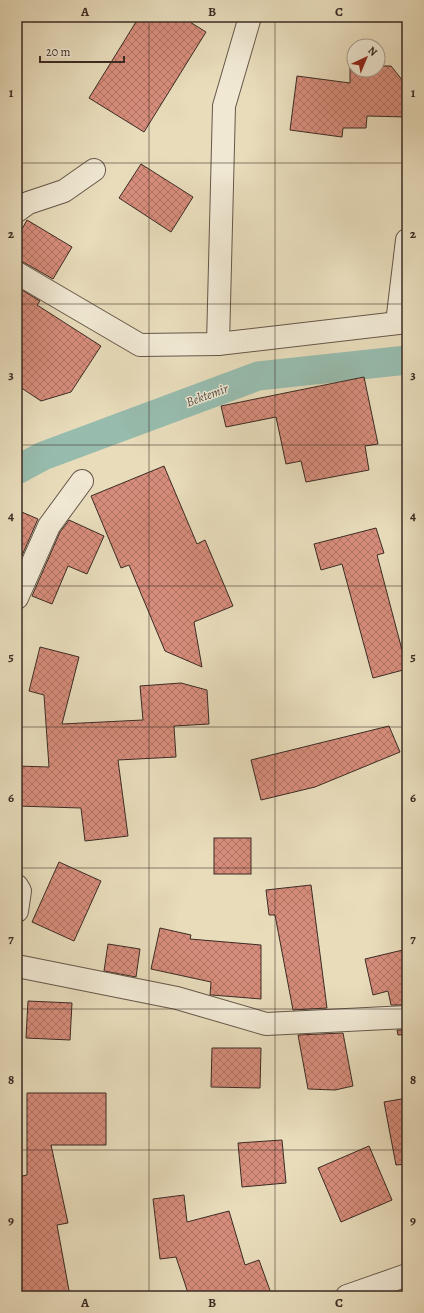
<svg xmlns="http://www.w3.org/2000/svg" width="424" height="1313" font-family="Alegreya,serif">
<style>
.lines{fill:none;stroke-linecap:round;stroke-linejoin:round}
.canal{stroke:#97bcae;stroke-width:29}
.building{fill:url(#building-cross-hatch);stroke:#3b2b24}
.minor-casing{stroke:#66574a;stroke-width:24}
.minor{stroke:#f0e8d3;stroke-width:22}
.grid{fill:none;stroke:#3b2b24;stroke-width:1;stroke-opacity:0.55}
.labels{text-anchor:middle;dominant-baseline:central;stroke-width:3;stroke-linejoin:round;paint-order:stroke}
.water-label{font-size:13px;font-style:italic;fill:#524f46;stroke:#f0e8d3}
.neatline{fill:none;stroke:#3b2b24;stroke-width:1.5}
.grid-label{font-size:13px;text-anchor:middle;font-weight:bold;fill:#3b2b24}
</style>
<defs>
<pattern id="building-cross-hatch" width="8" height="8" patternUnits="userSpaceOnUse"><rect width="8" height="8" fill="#d78d7b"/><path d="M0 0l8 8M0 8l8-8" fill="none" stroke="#b07365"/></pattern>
</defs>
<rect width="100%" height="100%" fill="#e8dcbb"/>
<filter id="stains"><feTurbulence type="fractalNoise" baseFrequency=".005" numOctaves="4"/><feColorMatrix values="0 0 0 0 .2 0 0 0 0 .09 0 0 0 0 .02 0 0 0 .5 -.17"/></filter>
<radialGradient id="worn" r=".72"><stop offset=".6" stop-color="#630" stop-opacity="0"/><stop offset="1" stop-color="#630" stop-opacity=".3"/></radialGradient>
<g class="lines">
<!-- canal -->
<polyline class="canal" points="17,470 43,456 258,376 407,360"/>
</g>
<!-- building -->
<g class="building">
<polygon points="139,17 182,17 206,32 144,132 89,98"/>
<polygon points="350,65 354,65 354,70 378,70 378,66 391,66 407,86 407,117 367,116 366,128 343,128 342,137 290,130 297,76 350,83"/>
<polygon points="141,164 193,197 171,232 119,198"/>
<polygon points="27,220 72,247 53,279 23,262 17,261 17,238"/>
<polygon points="17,287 40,301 37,305 101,346 71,392 41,401 17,385"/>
<polygon points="364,377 378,444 365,446 369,470 306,482 301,461 286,464 276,417 226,427 221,406"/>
<polygon points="164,466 197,544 205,540 233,606 194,622 202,667 165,651 129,565 121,568 91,496"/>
<polygon points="17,510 38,519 17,567"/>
<polygon points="69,520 104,536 87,574 68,566 52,604 32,596 60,532"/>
<polygon points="376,528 384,553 377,555 407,669 373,678 342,564 321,570 314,544"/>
<polygon points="40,647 79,657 62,724 143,720 140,686 181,683 207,690 209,724 174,726 176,757 118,760 128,836 85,841 81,808 17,806 17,766 49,767 44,695 29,691"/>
<polygon points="389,726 400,752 315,787 261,800 251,760"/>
<rect x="214" y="838" width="37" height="36"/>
<polygon points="59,862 101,881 74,941 32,922"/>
<polygon points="311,885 327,1008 293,1010 275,915 269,915 266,890"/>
<polygon points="160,928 191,935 190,939 261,945 261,999 212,995 210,995 211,982 151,969"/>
<polygon points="108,944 140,949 136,977 104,971"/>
<polygon points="407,949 407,1005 391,1005 388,991 373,995 365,959"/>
<polygon points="28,1001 72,1003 70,1040 26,1038"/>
<polygon points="397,1030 407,1030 407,1034 398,1035"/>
<polygon points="343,1033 353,1086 335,1090 308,1089 298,1035"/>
<polygon points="212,1048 261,1048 260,1088 211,1087"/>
<polygon points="27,1093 106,1093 106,1145 51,1145 68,1223 57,1225 70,1296 17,1296 17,1177 27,1175"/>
<polygon points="407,1098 407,1164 396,1165 384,1102"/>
<polygon points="282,1140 286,1183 242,1187 238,1143"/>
<polygon points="369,1146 392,1200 341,1222 318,1168"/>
<polygon points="184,1195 187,1222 229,1211 245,1265 259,1260 272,1296 189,1296 176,1257 160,1259 153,1199"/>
</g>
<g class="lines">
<defs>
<g id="minor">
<polyline points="17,211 28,203 64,191 94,170"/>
<polyline points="17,273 140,345 218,344 407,322"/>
<polyline points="397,323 407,240"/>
<polyline points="218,344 224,106 250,17"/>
<polyline points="17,598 49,526 82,481"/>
<polyline points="17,886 20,891 17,911"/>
<polyline points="17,966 177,998 266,1024 407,1017"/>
<polyline points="347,1296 407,1275"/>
</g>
</defs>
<!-- minor casing -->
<use href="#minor" class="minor-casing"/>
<!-- minor -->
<use href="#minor" class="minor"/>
</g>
<!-- grid -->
<path class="grid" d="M149,17V1296M275,17V1296M17,163H407M17,304H407M17,445H407M17,586H407M17,727H407M17,868H407M17,1009H407M17,1150H407"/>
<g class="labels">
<!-- water labels -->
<g class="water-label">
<text transform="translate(207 395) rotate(-20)">Bektemir</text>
</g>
</g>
<!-- margin -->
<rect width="424" height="1313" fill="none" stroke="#e8dcbb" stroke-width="44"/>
<!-- north arrow -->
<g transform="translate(366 58) rotate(44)"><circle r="19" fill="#f0e8d3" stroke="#a89c8d"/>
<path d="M0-3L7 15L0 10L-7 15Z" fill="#8f2418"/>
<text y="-6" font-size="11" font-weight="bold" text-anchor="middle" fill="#3b2b24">N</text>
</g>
<!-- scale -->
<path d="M40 56v6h84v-6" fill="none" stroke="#3b2b24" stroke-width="2"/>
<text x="46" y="56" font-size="12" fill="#3b2b24" stroke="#f0e8d3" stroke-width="3" paint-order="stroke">20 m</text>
<rect x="22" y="22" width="380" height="1269" class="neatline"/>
<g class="grid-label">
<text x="85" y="16">A</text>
<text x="212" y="16">B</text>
<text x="339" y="16">C</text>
<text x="11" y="97">1</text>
<text x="413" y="97">1</text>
<text x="11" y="238">2</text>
<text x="413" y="238">2</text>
<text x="11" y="379">3</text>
<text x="413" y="379">3</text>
<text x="11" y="520">4</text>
<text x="413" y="520">4</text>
<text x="11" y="661">5</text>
<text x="413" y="661">5</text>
<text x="11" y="802">6</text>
<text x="413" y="802">6</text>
<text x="11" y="943">7</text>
<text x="413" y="943">7</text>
<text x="11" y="1084">8</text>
<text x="413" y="1084">8</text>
<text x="11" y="1225">9</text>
<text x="413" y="1225">9</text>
<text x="85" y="1307">A</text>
<text x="212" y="1307">B</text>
<text x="339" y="1307">C</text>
</g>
<rect width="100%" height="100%" filter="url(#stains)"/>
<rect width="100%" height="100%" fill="url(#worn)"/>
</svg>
